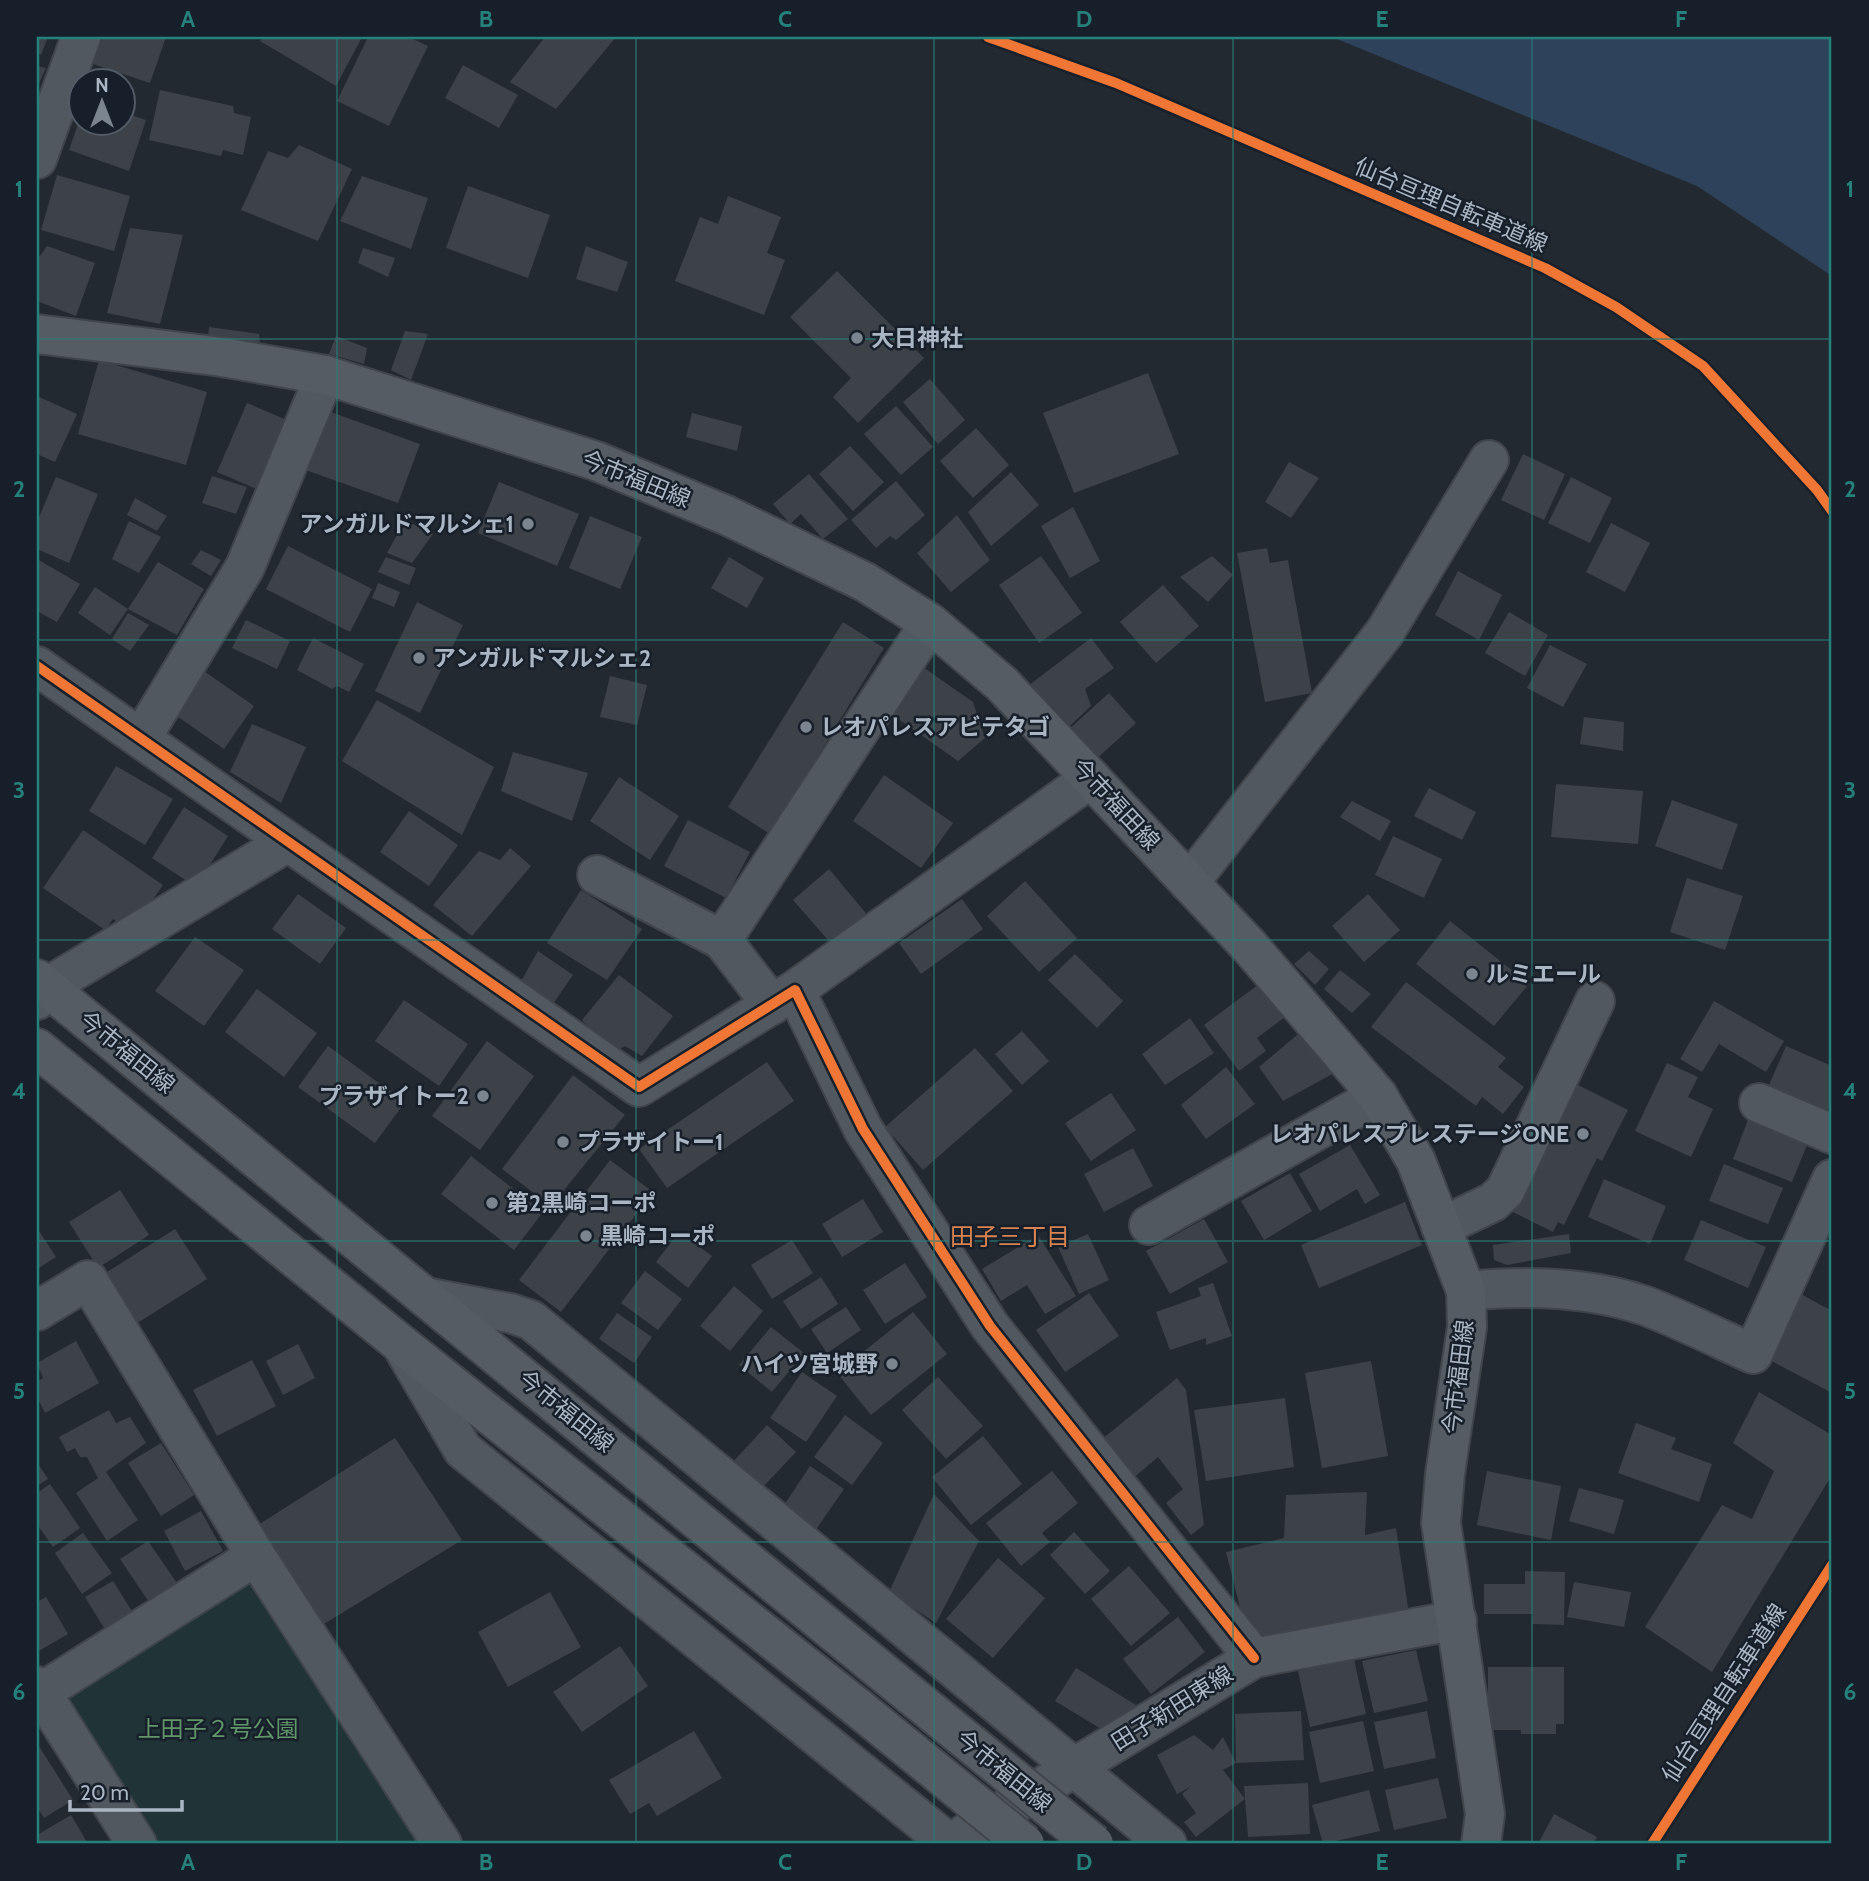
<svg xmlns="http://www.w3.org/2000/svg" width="1869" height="1881" font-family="Cabin,'Noto Sans JP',sans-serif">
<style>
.green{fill:#203336}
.water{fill:#2e435b}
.building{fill:#3d4249}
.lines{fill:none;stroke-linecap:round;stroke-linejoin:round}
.minor-casing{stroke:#40454b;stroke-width:42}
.secondary-casing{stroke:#40454b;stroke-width:42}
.minor{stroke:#52585f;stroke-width:38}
.secondary{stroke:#565c63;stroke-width:38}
.secondary-bridge-casing{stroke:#40454b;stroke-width:42;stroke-linecap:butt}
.secondary-bridge{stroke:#565c63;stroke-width:38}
.cycleway-casing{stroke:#17202a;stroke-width:15}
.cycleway{stroke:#f07635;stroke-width:10}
.grid{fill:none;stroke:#26807b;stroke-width:2;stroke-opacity:0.55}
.poi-dot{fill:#7b8590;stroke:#17202a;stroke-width:2.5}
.labels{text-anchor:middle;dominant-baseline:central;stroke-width:5;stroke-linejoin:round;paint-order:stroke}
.street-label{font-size:23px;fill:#aab6c4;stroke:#17202a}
.poi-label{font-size:23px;font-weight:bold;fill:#aab6c4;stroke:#17202a;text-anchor:start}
.park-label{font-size:23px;fill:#61956a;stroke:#17202a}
.neighbourhood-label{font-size:24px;fill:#d98450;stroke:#17202a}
.neatline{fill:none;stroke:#26807b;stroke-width:2.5}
.grid-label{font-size:23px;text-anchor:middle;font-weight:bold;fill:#26807b}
</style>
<rect width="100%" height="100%" fill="#232930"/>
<!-- green -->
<polygon class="green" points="253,1570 428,1844 152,1844 57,1694"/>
<!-- water -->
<polygon class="water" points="1332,37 1832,37 1832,276 1697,186"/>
<!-- building -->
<g class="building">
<polygon points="37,37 48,37 41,55 37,53"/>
<polygon points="103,37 166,37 150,83 93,64"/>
<polygon points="263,37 362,37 336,86 260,41"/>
<polygon points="368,37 408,37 428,46 389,126 337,101"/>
<polygon points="545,37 616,37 556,109 510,82"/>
<polygon points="463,65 518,95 499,128 445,98"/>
<polygon points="37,66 46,68 37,88"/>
<polygon points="160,90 233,106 234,113 251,117 243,155 223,150 221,156 149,140"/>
<polygon points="122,112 146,120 129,171 69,150 80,118 80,122 122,122"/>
<polygon points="299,145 352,169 318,241 241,210 268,151 288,158"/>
<polygon points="57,175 130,196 114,251 41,230"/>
<polygon points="362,176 428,198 411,249 340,221"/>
<polygon points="468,186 550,215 528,278 446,248"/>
<polygon points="728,196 781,217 767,253 785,260 764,315 675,281 700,217 718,224"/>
<polygon points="130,228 183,235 160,324 107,313"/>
<polygon points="47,246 95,263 76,316 37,301 37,255 40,256"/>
<polygon points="586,246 628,262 617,292 576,279"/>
<polygon points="363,248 395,258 388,277 358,263"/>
<polygon points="837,271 924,358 858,423 833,397 851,378 790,317"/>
<polygon points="209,327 259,334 260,346 208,338"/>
<polygon points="405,331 428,334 411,380 391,370"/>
<polygon points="336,336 367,348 364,364 329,354"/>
<polygon points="99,360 207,392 186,465 78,434"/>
<polygon points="1148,373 1179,454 1074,493 1043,413"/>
<polygon points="930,379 965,420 938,444 903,402"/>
<polygon points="37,396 77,414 55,462 37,454"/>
<polygon points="247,403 289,421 259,490 217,472"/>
<polygon points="896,406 933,447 901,475 864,434"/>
<polygon points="325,410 420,444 398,503 303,469"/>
<polygon points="692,413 742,426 737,451 686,437"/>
<polygon points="976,428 1009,465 973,498 940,461"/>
<polygon points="850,446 884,482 853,511 819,474"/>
<polygon points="1523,454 1565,474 1544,520 1501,500"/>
<polygon points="1289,462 1319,478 1291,518 1265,502"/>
<polygon points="1011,472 1039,505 991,546 968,512"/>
<polygon points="809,474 848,519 823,539 801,514 790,524 773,504"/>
<polygon points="212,476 247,487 236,514 202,503"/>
<polygon points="56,477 98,494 69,563 37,549 37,522"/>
<polygon points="1571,477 1612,498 1590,543 1548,523"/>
<polygon points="896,481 925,515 896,540 890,536 876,548 851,520"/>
<polygon points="499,482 579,514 557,566 478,533"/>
<polygon points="135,498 167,516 157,531 127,515"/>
<polygon points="1073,507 1100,561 1070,578 1041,526"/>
<polygon points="957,515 990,560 951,592 917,553"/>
<polygon points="590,516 642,537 620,589 569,568"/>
<polygon points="405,520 433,534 412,563 387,553"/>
<polygon points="129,521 161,537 139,573 112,559"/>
<polygon points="1611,523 1650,543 1625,592 1586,572"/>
<polygon points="288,546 372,589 350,632 266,589"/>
<polygon points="1267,548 1270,563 1288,560 1312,693 1265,702 1237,553"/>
<polygon points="201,550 221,560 211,576 191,564"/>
<polygon points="1041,556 1082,613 1039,643 999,585"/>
<polygon points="1212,556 1233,575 1208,602 1180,577"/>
<polygon points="386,557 416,568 409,585 378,572"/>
<polygon points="729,557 764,578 747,608 711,588"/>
<polygon points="37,559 80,584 57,622 37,611"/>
<polygon points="158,562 204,589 177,635 128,609"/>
<polygon points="1458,571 1502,595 1479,640 1435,615"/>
<polygon points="378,583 400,592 394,607 372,598"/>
<polygon points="1163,585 1199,626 1156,663 1120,622"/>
<polygon points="95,587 128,609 110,635 78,613"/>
<polygon points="417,602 463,625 420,713 375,691"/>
<polygon points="1509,612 1548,635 1525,676 1485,653"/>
<polygon points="128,613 149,625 130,651 112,639"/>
<polygon points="246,620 290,641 277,669 232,648"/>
<polygon points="843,622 884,648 770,834 728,807"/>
<polygon points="313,638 364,664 349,692 337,686 332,689 297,670"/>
<polygon points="1091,638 1114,668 1085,689 1091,706 1058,737 1020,692"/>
<polygon points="1550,645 1587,664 1563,707 1527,688"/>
<polygon points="920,665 973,702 985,738 958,761 887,711"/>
<polygon points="204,671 254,706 224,749 174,714"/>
<polygon points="610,676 647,685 637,725 600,717"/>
<polygon points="1109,693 1136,723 1094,761 1067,731"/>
<polygon points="377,700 494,767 462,835 342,761"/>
<polygon points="1584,717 1624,722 1623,751 1580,744"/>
<polygon points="252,724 306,747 281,803 230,772"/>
<polygon points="513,752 588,773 572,821 501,791"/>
<polygon points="116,766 173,799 145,845 89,811"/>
<polygon points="884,775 953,823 921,868 853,821"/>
<polygon points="619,777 679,816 650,860 590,821"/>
<polygon points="1556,784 1643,791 1638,844 1551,837"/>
<polygon points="1429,788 1476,812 1462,840 1414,816"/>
<polygon points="1672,800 1738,824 1722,870 1655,846"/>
<polygon points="1352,801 1391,821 1380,841 1340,817"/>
<polygon points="184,807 228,836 196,887 152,858"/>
<polygon points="409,811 458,845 429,886 380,852"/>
<polygon points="688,820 750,852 726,898 664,866"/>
<polygon points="83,830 163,885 131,931 113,919 105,930 43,888"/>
<polygon points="1393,836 1442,859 1424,898 1375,875"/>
<polygon points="510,848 531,866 472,936 433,905 479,851 500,860"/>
<polygon points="829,869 870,918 835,948 793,900"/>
<polygon points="1687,878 1743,896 1725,950 1670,932"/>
<polygon points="1025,881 1077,938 1039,972 987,916"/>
<polygon points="581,890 642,929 607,980 547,943"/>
<polygon points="298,894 346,928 320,964 272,929"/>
<polygon points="1368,894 1400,930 1364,962 1332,926"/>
<polygon points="962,899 983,929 921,974 899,943"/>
<polygon points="1450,921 1529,984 1494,1026 1416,964"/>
<polygon points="195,937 244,970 204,1026 155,991"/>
<polygon points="538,951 573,975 550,1008 519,985"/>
<polygon points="1309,951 1329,969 1315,985 1294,964"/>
<polygon points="1075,954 1123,1001 1097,1028 1048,980"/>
<polygon points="1340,970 1371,994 1352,1013 1324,989"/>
<polygon points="619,975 673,1016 642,1056 625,1046 614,1053 582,1020"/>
<polygon points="1406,982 1506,1058 1498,1067 1524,1087 1503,1114 1482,1097 1476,1106 1371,1027"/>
<polygon points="1259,984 1285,1017 1257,1038 1266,1051 1239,1071 1204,1025"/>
<polygon points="257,989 317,1033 284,1077 225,1032"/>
<polygon points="404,1000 468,1044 439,1086 375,1041"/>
<polygon points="1714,1001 1784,1041 1766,1072 1719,1044 1702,1072 1680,1059"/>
<polygon points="1190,1018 1214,1053 1165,1085 1142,1054"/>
<polygon points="1304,1029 1336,1072 1283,1101 1259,1067"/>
<polygon points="1022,1031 1049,1061 1022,1085 995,1054"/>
<polygon points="487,1041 534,1076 480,1150 432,1116"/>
<polygon points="328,1046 405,1102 375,1143 298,1087"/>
<polygon points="1786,1046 1832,1066 1832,1101 1825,1117 1766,1092"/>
<polygon points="975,1048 1013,1091 923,1170 885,1127"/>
<polygon points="767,1062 794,1101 667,1188 639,1149"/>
<polygon points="1667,1063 1698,1077 1688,1097 1713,1109 1691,1157 1635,1131"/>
<polygon points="1226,1067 1255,1104 1206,1139 1181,1105"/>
<polygon points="573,1075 625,1115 551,1206 502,1169"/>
<polygon points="1576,1084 1628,1110 1602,1161 1597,1158 1564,1225 1558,1222 1553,1232 1511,1211"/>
<polygon points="1111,1093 1136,1130 1091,1161 1065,1123"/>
<polygon points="1749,1117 1809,1140 1792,1182 1733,1159"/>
<polygon points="1350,1145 1380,1195 1365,1204 1357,1189 1320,1211 1299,1174"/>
<polygon points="1133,1148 1153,1186 1104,1212 1084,1174"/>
<polygon points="471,1156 543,1212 514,1250 441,1194"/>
<polygon points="610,1160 653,1192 561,1312 519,1280"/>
<polygon points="1724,1164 1783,1188 1768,1224 1709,1201"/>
<polygon points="1290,1173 1312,1211 1264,1240 1241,1201"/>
<polygon points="1604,1179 1666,1206 1650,1244 1588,1217"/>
<polygon points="120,1190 149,1235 98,1268 69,1222"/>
<polygon points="863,1199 883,1232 842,1257 822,1224"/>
<polygon points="1405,1202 1422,1245 1319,1288 1301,1245"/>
<polygon points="1204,1219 1228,1262 1170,1294 1146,1251"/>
<polygon points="1701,1220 1766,1247 1748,1288 1684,1260"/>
<polygon points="37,1228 56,1257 37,1269"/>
<polygon points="175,1229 207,1279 136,1324 104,1274"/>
<polygon points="679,1232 712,1256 688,1288 656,1262"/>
<polygon points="1088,1234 1109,1280 1079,1294 1058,1247"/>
<polygon points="1569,1234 1571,1253 1507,1265 1494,1260 1493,1245"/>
<polygon points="1038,1235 1076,1296 1045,1314 1027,1285 1001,1301 982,1269"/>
<polygon points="792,1240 813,1273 772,1299 751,1265"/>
<polygon points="905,1263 927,1297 885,1324 863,1290"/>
<polygon points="645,1271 682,1299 658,1330 621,1303"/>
<polygon points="821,1277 838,1304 801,1329 783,1301"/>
<polygon points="1213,1283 1232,1336 1206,1345 1206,1338 1170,1350 1156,1312 1201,1296 1198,1288"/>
<polygon points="734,1286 763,1311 730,1351 700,1326"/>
<polygon points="1089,1293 1119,1336 1065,1372 1036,1330"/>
<polygon points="1799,1293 1832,1311 1832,1393 1764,1357"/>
<polygon points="846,1307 861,1330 827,1353 811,1329"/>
<polygon points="913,1312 947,1354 871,1415 837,1373"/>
<polygon points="617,1313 652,1337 634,1363 599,1339"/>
<polygon points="771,1327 804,1353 772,1392 739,1365"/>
<polygon points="76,1341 99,1383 45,1413 37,1397 37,1382 43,1378 37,1363"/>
<polygon points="298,1344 315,1378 283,1395 266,1361"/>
<polygon points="252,1360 276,1406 217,1436 193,1390"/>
<polygon points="1371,1361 1388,1456 1322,1468 1305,1373"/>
<polygon points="802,1372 837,1396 806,1442 770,1418"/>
<polygon points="938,1377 983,1426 946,1459 902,1410"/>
<polygon points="1177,1378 1186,1390 1204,1525 1191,1535 1166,1503 1183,1489 1158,1457 1132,1479 1101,1440"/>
<polygon points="1759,1392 1832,1435 1832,1475 1712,1672 1645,1627 1722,1505 1752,1519 1774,1471 1733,1443"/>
<polygon points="1285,1398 1294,1467 1206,1481 1194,1410"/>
<polygon points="109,1410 116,1423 130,1417 146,1443 106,1472 138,1520 107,1541 76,1493 98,1478 87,1457 80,1457 75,1448 67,1452 59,1437"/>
<polygon points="845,1415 883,1443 852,1485 814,1457"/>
<polygon points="1636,1423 1676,1438 1671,1449 1712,1464 1699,1502 1618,1473"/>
<polygon points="767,1425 796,1452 760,1490 731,1464"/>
<polygon points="983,1436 1022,1484 971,1525 932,1477"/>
<polygon points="395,1438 462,1540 319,1627 258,1525"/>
<polygon points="161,1443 194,1495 161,1516 128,1463"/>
<polygon points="37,1462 48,1479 37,1486"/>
<polygon points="810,1466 844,1489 815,1531 782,1508"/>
<polygon points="1052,1471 1078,1503 1042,1533 1050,1542 1021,1566 986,1523"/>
<polygon points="1487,1471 1561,1486 1551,1540 1477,1525"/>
<polygon points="50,1484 80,1528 53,1547 37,1524 37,1493"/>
<polygon points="1579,1488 1624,1500 1614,1534 1569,1521"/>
<polygon points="1367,1492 1365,1535 1396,1528 1409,1614 1250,1647 1226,1552 1284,1538 1286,1495"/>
<polygon points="934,1494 979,1541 936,1623 889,1592"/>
<polygon points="201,1511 223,1551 185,1571 164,1531"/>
<polygon points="1074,1532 1110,1571 1085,1594 1050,1555"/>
<polygon points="83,1533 112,1573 82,1594 55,1553"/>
<polygon points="148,1541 181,1589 153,1608 120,1559"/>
<polygon points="998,1558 1045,1598 993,1658 946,1619"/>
<polygon points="1129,1566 1170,1613 1131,1646 1091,1599"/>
<polygon points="1525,1571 1565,1572 1564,1625 1532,1624 1533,1614 1484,1614 1484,1584 1525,1584"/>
<polygon points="113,1581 140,1624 112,1641 85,1597"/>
<polygon points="1574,1582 1631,1592 1624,1627 1567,1617"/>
<polygon points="550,1592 581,1647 508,1687 478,1632"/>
<polygon points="46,1597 68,1634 37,1652 37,1602"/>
<polygon points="1178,1617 1205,1652 1151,1694 1123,1659"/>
<polygon points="620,1646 648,1686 582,1732 553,1692"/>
<polygon points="1416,1650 1428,1701 1374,1713 1362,1661"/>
<polygon points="1354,1659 1366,1714 1310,1727 1298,1671"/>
<polygon points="1488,1667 1564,1667 1564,1724 1556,1724 1556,1734 1521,1734 1521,1730 1488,1730"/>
<polygon points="1076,1668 1136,1705 1116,1738 1055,1701"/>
<polygon points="1301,1711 1304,1760 1236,1763 1235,1714"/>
<polygon points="1427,1711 1436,1758 1384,1769 1374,1722"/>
<polygon points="1363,1721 1374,1771 1320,1783 1309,1732"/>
<polygon points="694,1731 722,1778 657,1816 649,1803 630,1814 609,1780"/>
<polygon points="1194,1735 1213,1750 1223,1737 1236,1763 1223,1770 1245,1799 1196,1837 1184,1822 1196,1813 1182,1794 1190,1787 1177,1794 1157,1755"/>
<polygon points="37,1743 73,1800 44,1818 37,1807"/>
<polygon points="1438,1778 1447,1818 1394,1830 1385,1790"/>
<polygon points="1308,1783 1310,1834 1248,1837 1244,1786"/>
<polygon points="1369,1790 1380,1831 1323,1844 1312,1805"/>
<polygon points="1554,1814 1597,1837 1593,1844 1538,1844"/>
<polygon points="71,1815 88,1844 37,1844 37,1835"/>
</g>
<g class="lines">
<defs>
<g id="minor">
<polyline points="37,159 81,37"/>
<polyline points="37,666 639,1087 795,990 863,1129 990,1326 1254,1658"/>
<polyline points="142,737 245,567 325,375"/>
<polyline points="597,875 722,940"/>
<polyline points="1189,883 1385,632 1489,460"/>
<polyline points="795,990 1091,778"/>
<polyline points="37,1000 47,987 288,842"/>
<polyline points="772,1005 722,940 930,623"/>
<polyline points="1759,1103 1832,1134"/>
<polyline points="1149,1225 1378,1096"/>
<polyline points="1441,1227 1493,1202 1505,1191 1595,1001"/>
<path d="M1466,1291C1526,1285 1588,1286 1646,1306C1682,1320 1718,1338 1753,1354L1832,1179"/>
<polyline points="425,1297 510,1313 531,1320 1167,1844"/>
<polyline points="37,1311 88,1280 256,1556 442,1844"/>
<polyline points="402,1346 463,1450 950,1844"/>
<polyline points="37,1686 137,1844"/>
<polyline points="37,1695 256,1556"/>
<polyline points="965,1834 1254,1658 1457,1620"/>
</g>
<g id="secondary">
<polyline points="37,334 222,357 325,375 596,461 728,516 865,582 930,623 1002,684 1250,947 1378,1096 1416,1161 1466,1291 1467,1327 1445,1474 1441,1523 1485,1814 1481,1844"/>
<polyline points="37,979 885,1674"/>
<polyline points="37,1048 402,1345 857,1707"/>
</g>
</defs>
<!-- minor casing -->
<use href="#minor" class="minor-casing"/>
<!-- secondary casing -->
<use href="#secondary" class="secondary-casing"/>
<!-- minor -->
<use href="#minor" class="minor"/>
<!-- secondary -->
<use href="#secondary" class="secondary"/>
<defs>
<g id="secondary-bridge">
<polyline points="885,1674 1094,1844"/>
<polyline points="857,1707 1025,1844"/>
</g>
</defs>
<!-- secondary-bridge casing -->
<use href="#secondary-bridge" class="secondary-bridge-casing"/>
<!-- secondary-bridge -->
<use href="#secondary-bridge" class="secondary-bridge"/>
<defs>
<g id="cycleway">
<polyline points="988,37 1116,83 1545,268 1616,307 1703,366 1817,490 1832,511"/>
<polyline points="37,666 639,1087 795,990 863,1129 990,1326 1254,1658"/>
<polyline points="1652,1844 1832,1565"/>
</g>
</defs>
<!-- cycleway casing -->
<use href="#cycleway" class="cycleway-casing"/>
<!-- cycleway -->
<use href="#cycleway" class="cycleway"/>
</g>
<!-- grid -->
<path class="grid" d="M337,37V1844M636,37V1844M934,37V1844M1233,37V1844M1532,37V1844M37,339H1832M37,640H1832M37,940H1832M37,1241H1832M37,1542H1832"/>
<!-- markers -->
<g class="poi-dot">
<circle cx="857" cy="338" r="7"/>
<circle cx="528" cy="524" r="7"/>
<circle cx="419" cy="658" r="7"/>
<circle cx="806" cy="727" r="7"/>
<circle cx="1472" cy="974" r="7"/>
<circle cx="483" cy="1096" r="7"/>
<circle cx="1583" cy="1134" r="7"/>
<circle cx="563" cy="1142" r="7"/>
<circle cx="492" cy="1203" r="7"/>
<circle cx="586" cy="1236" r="7"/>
<circle cx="892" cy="1364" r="7"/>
</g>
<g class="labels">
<!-- street labels -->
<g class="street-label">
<text transform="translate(1451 205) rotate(23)">仙台亘理自転車道線</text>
<text transform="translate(636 479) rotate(22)">今市福田線</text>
<text transform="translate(1116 804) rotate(47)">今市福田線</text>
<text transform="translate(127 1052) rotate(39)">今市福田線</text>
<text transform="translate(1458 1377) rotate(-83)">今市福田線</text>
<text transform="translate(566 1411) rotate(39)">今市福田線</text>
<text transform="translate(1724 1693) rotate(-57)">仙台亘理自転車道線</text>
<text transform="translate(1172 1708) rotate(-32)">田子新田東線</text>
<text transform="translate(1004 1771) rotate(39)">今市福田線</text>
</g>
<!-- poi labels -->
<g class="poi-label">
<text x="871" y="338">大日神社</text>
<text x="514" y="524" text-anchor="end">アンガルドマルシェ1</text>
<text x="433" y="658">アンガルドマルシェ2</text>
<text x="820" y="727">レオパレスアビテタゴ</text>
<text x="1486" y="974">ルミエール</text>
<text x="469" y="1096" text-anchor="end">プラザイトー2</text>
<text x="1569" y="1134" text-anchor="end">レオパレスプレステージONE</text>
<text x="577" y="1142">プラザイトー1</text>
<text x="506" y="1203">第2黒崎コーポ</text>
<text x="600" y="1236">黒崎コーポ</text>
<text x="878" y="1364" text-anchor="end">ハイツ宮城野</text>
</g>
<!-- park labels -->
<g class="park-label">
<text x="218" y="1729">上田子２号公園</text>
</g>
<!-- neighbourhood labels -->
<g class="neighbourhood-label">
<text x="1010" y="1236">田子三丁目</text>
</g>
</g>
<!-- border -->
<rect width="1869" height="1881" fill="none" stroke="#17202a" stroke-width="77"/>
<!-- north arrow -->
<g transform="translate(102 102)"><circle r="33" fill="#17202a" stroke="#525c68" stroke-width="2"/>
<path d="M0-5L12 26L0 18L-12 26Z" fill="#7b8590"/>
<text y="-10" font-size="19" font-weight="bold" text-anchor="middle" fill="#aab6c4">N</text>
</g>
<!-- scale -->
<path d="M70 1800v10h112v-10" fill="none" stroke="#aab6c4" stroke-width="3.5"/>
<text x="80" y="1800" font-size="21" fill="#aab6c4" stroke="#17202a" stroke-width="5" paint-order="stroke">20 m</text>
<rect x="38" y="38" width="1792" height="1804" class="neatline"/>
<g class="grid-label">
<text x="188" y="27">A</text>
<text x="486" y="27">B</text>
<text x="785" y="27">C</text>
<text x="1084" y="27">D</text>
<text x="1382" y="27">E</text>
<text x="1681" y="27">F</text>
<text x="19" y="197">1</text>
<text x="1850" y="197">1</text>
<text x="19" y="497">2</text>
<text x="1850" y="497">2</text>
<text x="19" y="798">3</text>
<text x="1850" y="798">3</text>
<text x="19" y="1099">4</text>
<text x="1850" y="1099">4</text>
<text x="19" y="1399">5</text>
<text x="1850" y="1399">5</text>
<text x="19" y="1700">6</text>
<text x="1850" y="1700">6</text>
<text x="188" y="1870">A</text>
<text x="486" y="1870">B</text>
<text x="785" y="1870">C</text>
<text x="1084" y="1870">D</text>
<text x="1382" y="1870">E</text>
<text x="1681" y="1870">F</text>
</g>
</svg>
